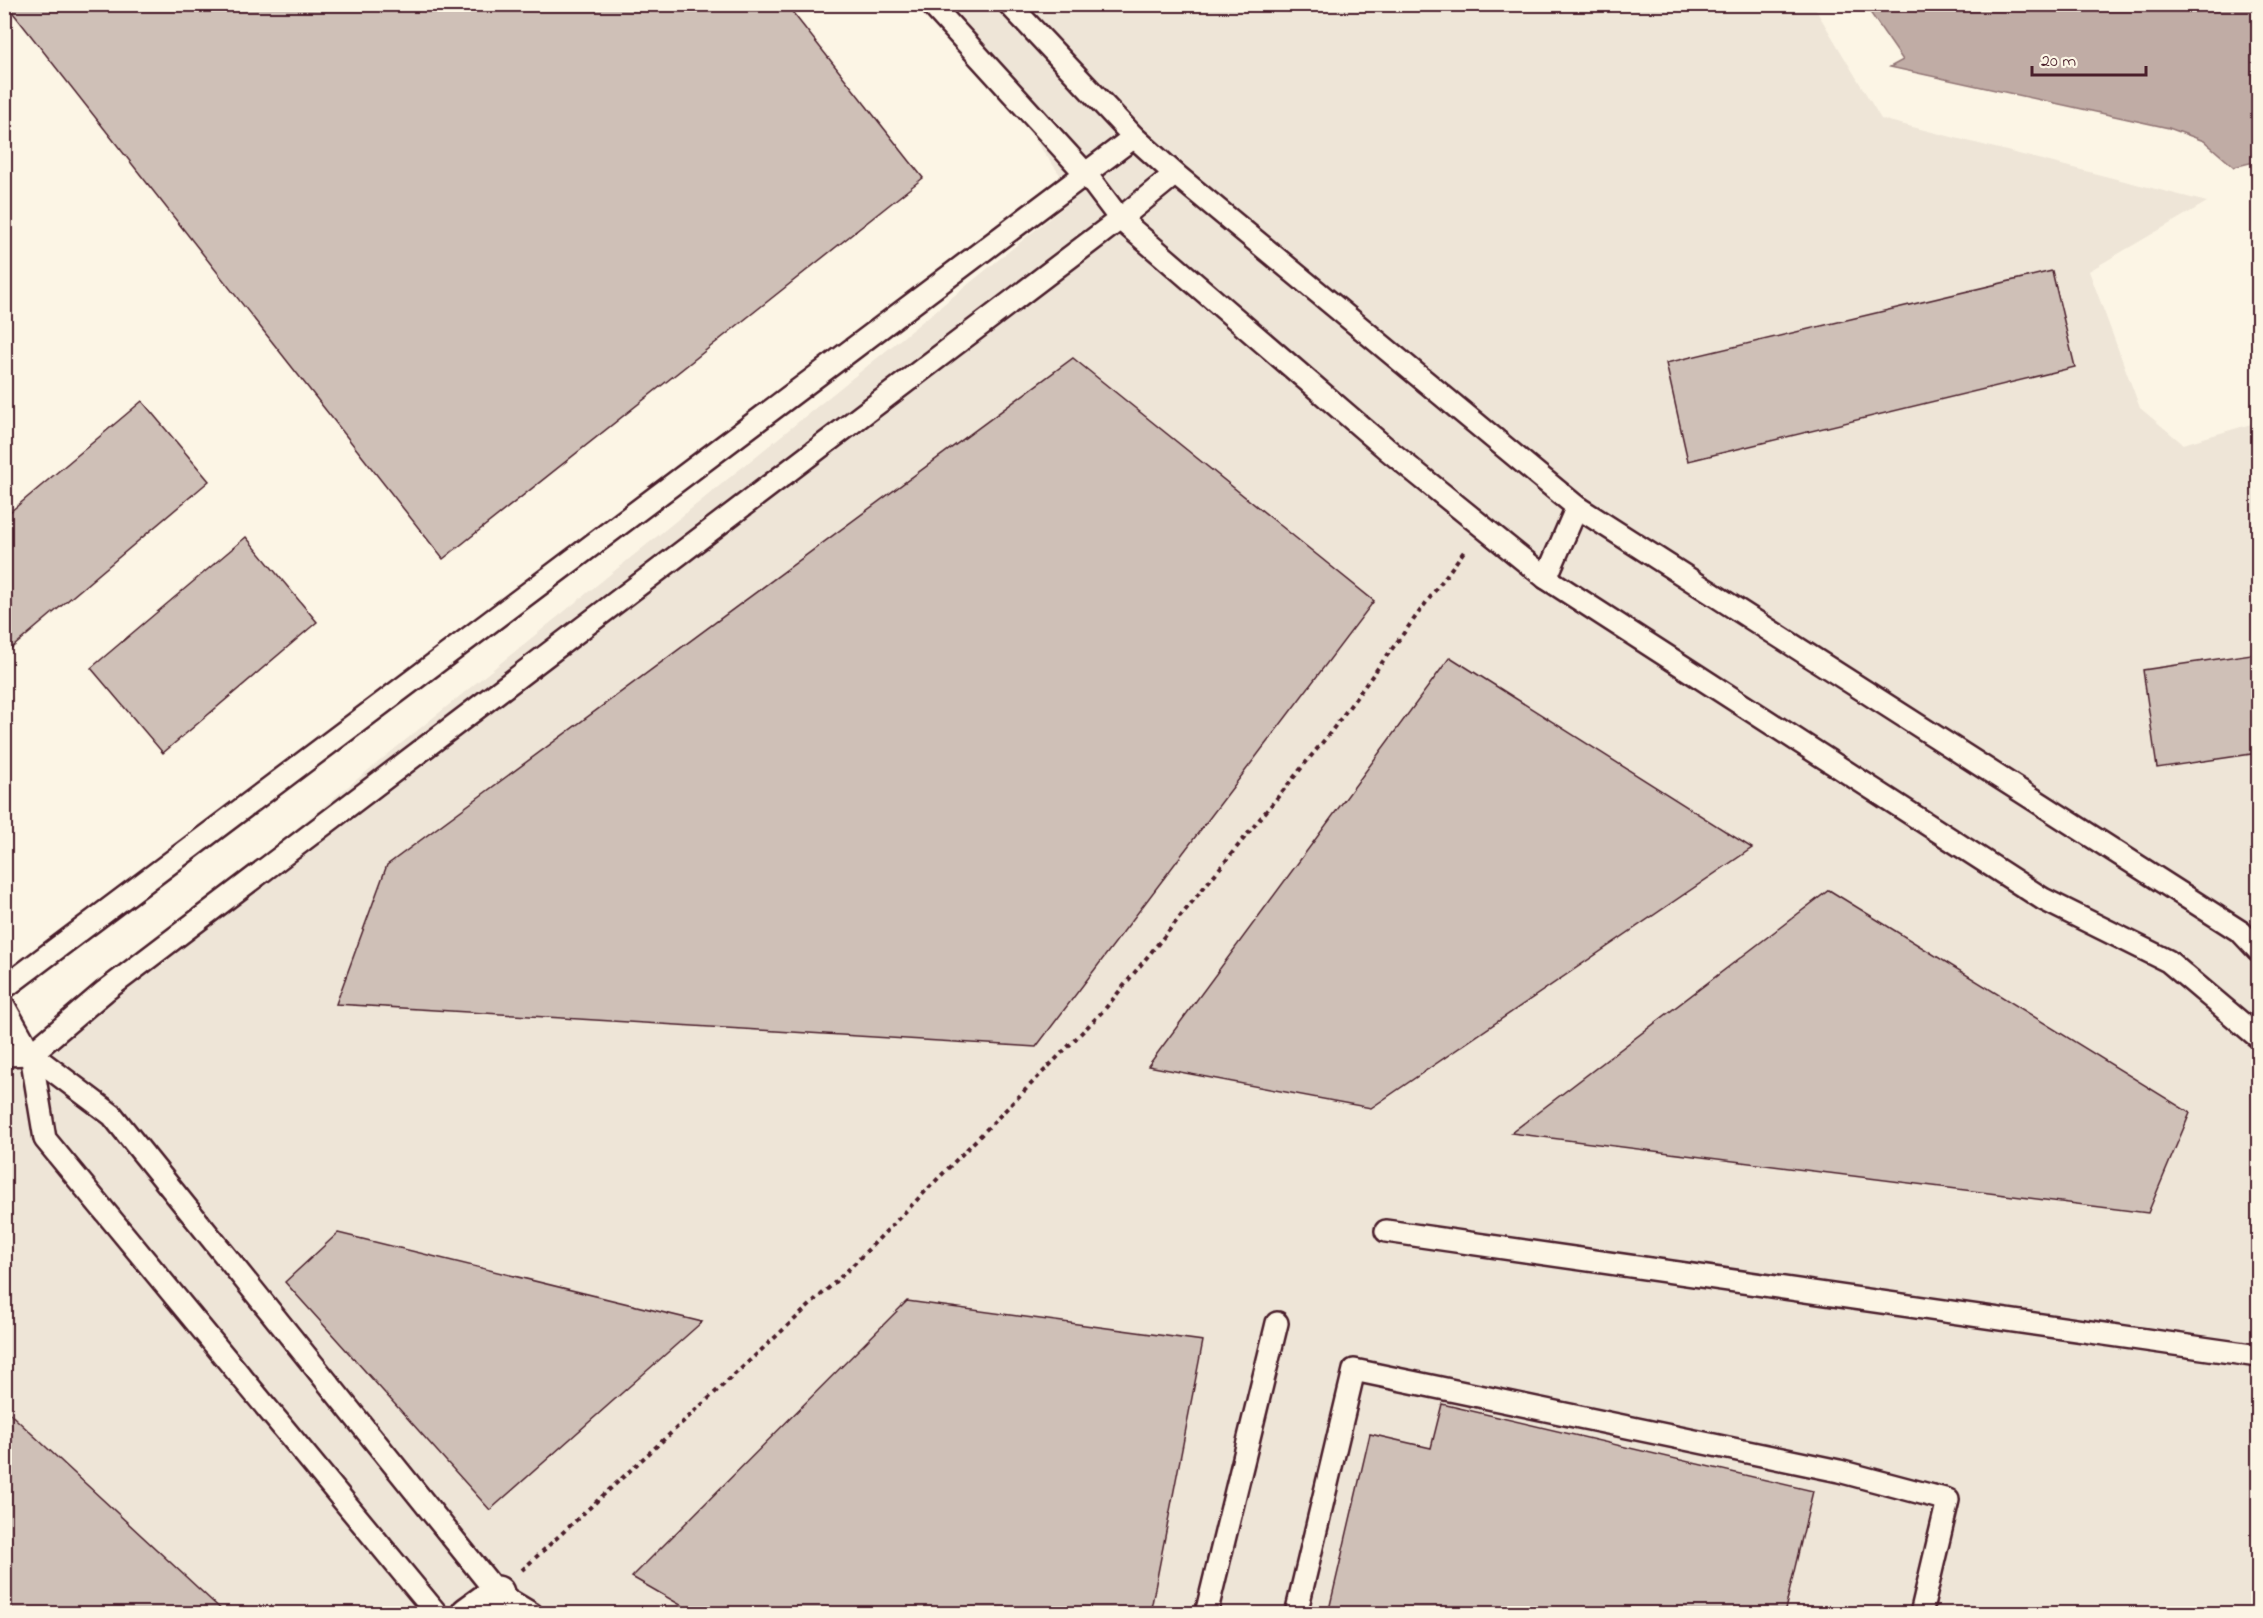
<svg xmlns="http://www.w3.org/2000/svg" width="2263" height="1618" font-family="'Indie Flower',sans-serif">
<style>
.built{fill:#eee5d7}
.water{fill:#c0aca5;stroke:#917474;stroke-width:1.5}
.building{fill:#cfc0b7;stroke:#4a1f2b;stroke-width:1.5}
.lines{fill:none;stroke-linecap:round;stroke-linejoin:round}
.service-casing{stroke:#4a1f2b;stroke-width:26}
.minor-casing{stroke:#4a1f2b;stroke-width:38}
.path{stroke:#4a1f2b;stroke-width:4;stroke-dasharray:4.5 4.5;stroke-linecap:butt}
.service{stroke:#fcf5e5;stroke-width:21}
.minor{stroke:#fcf5e5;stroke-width:33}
</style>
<rect width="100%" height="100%" fill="#fcf5e5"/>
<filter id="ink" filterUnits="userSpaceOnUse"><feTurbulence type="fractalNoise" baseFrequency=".0167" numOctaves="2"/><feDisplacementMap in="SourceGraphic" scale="12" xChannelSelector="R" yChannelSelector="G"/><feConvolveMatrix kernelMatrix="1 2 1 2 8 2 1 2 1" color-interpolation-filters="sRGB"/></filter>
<g filter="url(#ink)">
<!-- built -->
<polygon class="built" points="938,5 1813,5 1881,119 2207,202 2089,271 2140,408 2183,444 2258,422 2258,1613 5,1614 5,1058 13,1058 1076,197"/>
<!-- water -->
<polygon class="water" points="1865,5 2258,5 2258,161 2234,167 2204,141 2169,128 1890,67 1903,60"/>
<!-- building -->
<g class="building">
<polygon points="6,4 786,4 923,178 443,559"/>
<polygon points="2052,271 2075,367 1688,461 1666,363"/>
<polygon points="1073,358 1374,601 1036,1047 336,1004 387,865"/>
<polygon points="142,401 209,481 8,651 4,647 4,517"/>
<polygon points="246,537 317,622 163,753 91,668"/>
<polygon points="2258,653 2258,753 2157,768 2143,670"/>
<polygon points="1450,657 1752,848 1371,1108 1148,1066"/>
<polygon points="1829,890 2190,1113 2148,1213 1511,1133"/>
<polygon points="338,1233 702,1322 490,1510 285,1282"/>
<polygon points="907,1301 1203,1341 1150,1614 696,1614 632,1577"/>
<polygon points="1442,1404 1813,1491 1784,1614 1328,1614 1370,1434 1431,1448"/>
<polygon points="4,1408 226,1614 4,1614"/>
</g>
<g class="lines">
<defs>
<g id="service">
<polyline points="931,4 1086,174 1120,219 1388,450 1546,578 2043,899 2168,961 2258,1037"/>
<polyline points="1009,4 1134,137 1175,174 1577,507 2241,932 2258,950"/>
<polyline points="1546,578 1577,507"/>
<polyline points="4,988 1134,137"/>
<polyline points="4,1006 31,1054 45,1139 437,1614"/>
<polyline points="31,1054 112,1115 497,1593 532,1614"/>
<polyline points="4,1055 31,1054 105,991 1120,219 1175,174"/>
<polyline points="1386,1231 2258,1356"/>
<polyline points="1206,1614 1277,1323"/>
<polyline points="1296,1614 1354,1370 1839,1471 1948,1500 1921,1614"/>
</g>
<polyline id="minor" points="468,1614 497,1593"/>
</defs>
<!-- service casing -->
<use href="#service" class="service-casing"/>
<!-- minor casing -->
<use href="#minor" class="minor-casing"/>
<!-- path -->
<polyline class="path" points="522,1570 846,1272 1104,1010 1330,733 1465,550"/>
<!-- service -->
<use href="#service" class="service"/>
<!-- minor -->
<use href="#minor" class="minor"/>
</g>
</g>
<!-- margin -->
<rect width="2263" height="1618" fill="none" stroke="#fcf5e5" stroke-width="24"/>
<rect x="12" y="12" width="2239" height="1594" fill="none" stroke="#4a1f2b" stroke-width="2" filter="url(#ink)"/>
<!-- scale -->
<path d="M2032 66v9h114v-9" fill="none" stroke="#4a1f2b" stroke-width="3"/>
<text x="2041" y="66" font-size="18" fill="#4a1f2b" stroke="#fcf5e5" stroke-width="4.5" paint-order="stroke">20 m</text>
</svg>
